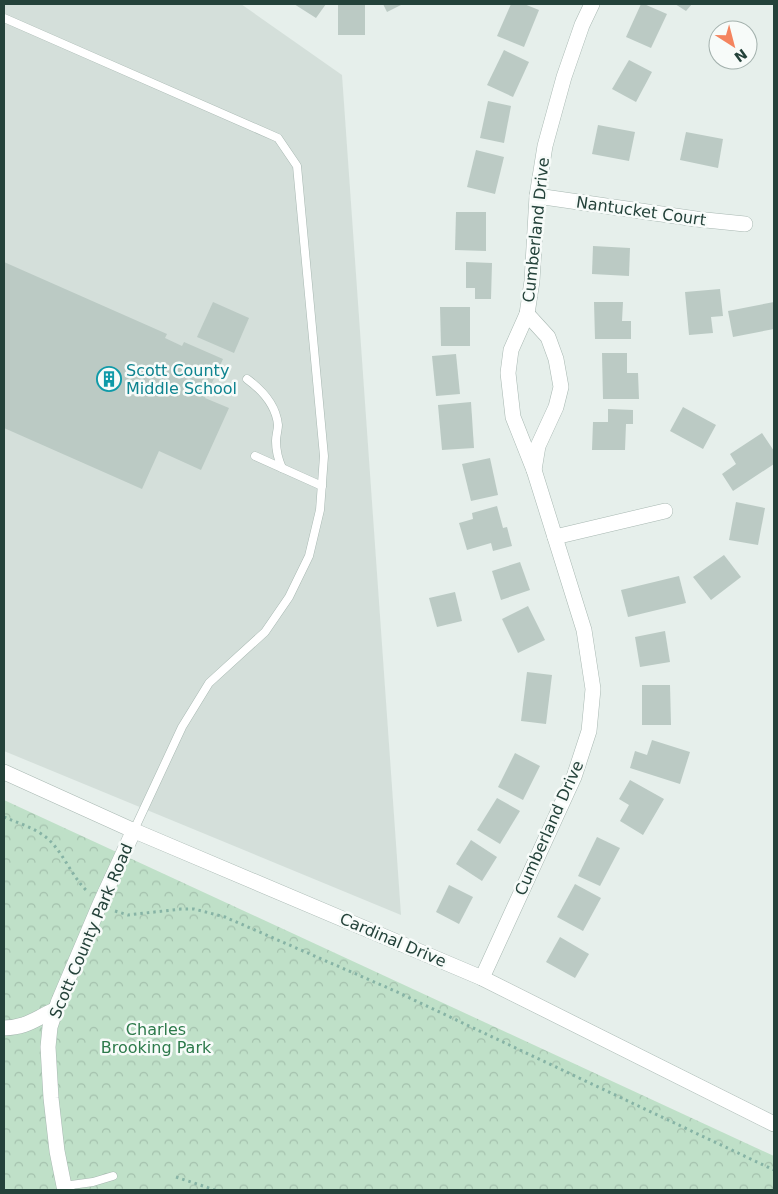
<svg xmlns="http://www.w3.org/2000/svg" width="778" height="1194" font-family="'DejaVu Sans',sans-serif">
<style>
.built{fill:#d4dfda}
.park{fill:url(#park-crowns)}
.building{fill:#bbcac4}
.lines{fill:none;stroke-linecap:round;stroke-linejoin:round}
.service-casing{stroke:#a8b8b2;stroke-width:9}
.minor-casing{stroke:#a8b8b2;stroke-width:16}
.path{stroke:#86b3a5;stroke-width:3;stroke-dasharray:2.5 4;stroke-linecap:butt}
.service{stroke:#fff;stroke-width:8}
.minor{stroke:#fff;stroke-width:15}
.labels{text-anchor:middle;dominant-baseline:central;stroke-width:5;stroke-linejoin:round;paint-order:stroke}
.street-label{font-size:16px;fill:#24423a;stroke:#f7fbf9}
.culture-label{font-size:16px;fill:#0d838f;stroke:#f7fbf9;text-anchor:start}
.park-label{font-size:16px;fill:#2d7a4b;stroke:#f7fbf9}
</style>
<defs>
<pattern id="park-crowns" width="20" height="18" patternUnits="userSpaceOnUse" patternTransform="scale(1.25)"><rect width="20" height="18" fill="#bfe0c8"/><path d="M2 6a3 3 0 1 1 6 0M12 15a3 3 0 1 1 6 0" fill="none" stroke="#a4c1ad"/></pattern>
</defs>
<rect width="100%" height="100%" fill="#e6efeb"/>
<!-- built -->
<polygon class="built" points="4,4 241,4 342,75 401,915 4,751"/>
<!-- park -->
<polygon class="park" points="4,800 774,1156 774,1190 4,1190"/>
<!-- building -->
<g class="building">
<polygon points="294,4 326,4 316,18"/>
<rect x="338" y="4" width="27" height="31"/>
<polygon points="383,4 403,4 387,12"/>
<polygon points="511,4 524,4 539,10 524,47 497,36"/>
<polygon points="641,4 644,4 667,14 651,48 626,37"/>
<polygon points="675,4 692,4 686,11"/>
<polygon points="504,50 529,62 513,97 487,85"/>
<polygon points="629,60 652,72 636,102 612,89"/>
<polygon points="488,101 511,106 504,143 480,138"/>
<polygon points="598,125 635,132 629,161 592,154"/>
<polygon points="686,132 723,139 718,168 680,160"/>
<polygon points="476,150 504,157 495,194 467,187"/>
<polygon points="456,212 486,212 486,251 455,250"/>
<polygon points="593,246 630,248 629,276 592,274"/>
<polygon points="4,262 167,334 165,338 182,346 184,342 223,359 205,398 229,408 201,470 159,451 142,489 4,428"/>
<polygon points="466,262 492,263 491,299 475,299 475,288 466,288"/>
<polygon points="720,289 723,316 711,317 713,333 689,335 685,292"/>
<polygon points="213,302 249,318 234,353 197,337"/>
<polygon points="594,302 623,302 622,321 631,321 631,339 595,339"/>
<polygon points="774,302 774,329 733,337 728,311"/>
<polygon points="440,307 470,307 470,346 441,346"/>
<polygon points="602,353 627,353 627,373 638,373 639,399 603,399"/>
<polygon points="456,354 460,394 436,396 432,356"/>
<polygon points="471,402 474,448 442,450 438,405"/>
<polygon points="683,407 716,425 703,449 670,431"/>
<polygon points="608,409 633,410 633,424 626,424 625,450 592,450 593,422 608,422"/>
<polygon points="762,433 774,451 774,464 733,491 722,474 736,464 730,454"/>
<polygon points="490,458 498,495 471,501 462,464"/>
<polygon points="736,502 765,508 758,545 729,540"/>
<polygon points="497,506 503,528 507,527 512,546 493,551 491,543 467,550 459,523 473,519 472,513"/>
<polygon points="724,555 741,577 711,600 693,577"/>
<polygon points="520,562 530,590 501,600 492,571"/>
<polygon points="679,576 686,603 628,617 621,590"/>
<polygon points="455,592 462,621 437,627 429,598"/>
<polygon points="528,606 545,640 518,653 502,619"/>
<polygon points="665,631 670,662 640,667 635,637"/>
<polygon points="527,672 552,675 546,724 521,721"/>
<polygon points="642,685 670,685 671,725 642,725"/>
<polygon points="652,740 690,752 680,784 630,768 635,751 647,755"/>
<polygon points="515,753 540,766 523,800 498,787"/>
<polygon points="630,780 664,799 643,835 620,821 629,805 619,799"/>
<polygon points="497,798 520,811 500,844 477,830"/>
<polygon points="597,837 620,848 600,886 578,876"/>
<polygon points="471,840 497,857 482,881 456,864"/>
<polygon points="575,884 601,898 583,931 557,917"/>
<polygon points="449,885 473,897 459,924 436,912"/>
<polygon points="560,937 589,954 575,978 546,962"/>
</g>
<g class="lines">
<defs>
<g id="service">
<polyline points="4,18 278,138 297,166 324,456 320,510 309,556 289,597 265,632 209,683 182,727 134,830"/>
<path d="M247,379C262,390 276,405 278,425C278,430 276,435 276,441C276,451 278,459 282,468"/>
<polyline points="255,456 322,486"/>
<polyline points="64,1186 93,1182 113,1176"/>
</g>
<g id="minor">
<polyline points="537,196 696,219 745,224"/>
<polyline points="527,314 548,337 556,359 561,387 556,407 538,446 534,470"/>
<polyline points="555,537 665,511"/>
<polyline points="4,772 130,829 482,978 774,1124"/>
<polyline points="482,978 574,777 589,731 593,689 584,630 534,470 513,417 508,373 511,350 527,314 532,281 537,196 545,146 564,77 582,25 592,4"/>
<path d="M4,1028C28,1027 34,1019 55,1010"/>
<polyline points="67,1190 64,1186 57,1151 51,1098 48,1047 50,1027 58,1003 100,904 134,830"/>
</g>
</defs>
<!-- service casing -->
<use href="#service" class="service-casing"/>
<!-- minor casing -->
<use href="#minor" class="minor-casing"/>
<!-- path -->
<g class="path">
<path d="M4,817C18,823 35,828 47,838C64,853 71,876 88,892"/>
<polyline points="115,911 128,915 181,909 194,909 225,917 395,991 774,1170"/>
<polyline points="176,1177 215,1190"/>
</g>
<!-- service -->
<use href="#service" class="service"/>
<!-- minor -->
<use href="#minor" class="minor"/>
</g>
<!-- icons -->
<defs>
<symbol id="building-ring" viewBox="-11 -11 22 22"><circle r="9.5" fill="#f7fbf9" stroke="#0f9aa8" stroke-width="1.5"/><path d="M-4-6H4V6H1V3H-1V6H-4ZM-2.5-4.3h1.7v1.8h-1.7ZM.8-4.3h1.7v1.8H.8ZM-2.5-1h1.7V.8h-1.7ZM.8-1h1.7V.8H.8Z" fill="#0f9aa8"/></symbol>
</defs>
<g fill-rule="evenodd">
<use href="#building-ring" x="95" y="365" width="28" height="28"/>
</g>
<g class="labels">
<!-- street labels -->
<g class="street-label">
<text transform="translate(641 211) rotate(8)">Nantucket Court</text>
<text transform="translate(536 230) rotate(-84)">Cumberland Drive</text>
<text transform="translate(549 828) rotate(-66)">Cumberland Drive</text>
<text transform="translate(91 931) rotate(-67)">Scott County Park Road</text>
<text transform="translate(393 940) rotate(23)">Cardinal Drive</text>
</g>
<!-- culture labels -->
<g class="culture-label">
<text x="126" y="370">Scott County<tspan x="126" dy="18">Middle School</tspan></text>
</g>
<!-- park labels -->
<g class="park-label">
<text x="156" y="1029">Charles<tspan x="156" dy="18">Brooking Park</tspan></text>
</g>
</g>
<!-- border -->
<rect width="778" height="1194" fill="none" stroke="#24423a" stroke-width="10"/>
<!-- north arrow -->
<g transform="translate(733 45) rotate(144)"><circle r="24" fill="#f7fbf9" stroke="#a3b1ad"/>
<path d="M0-4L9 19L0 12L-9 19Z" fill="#f4845f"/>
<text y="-8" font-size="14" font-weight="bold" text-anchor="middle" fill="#24423a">N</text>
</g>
</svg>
